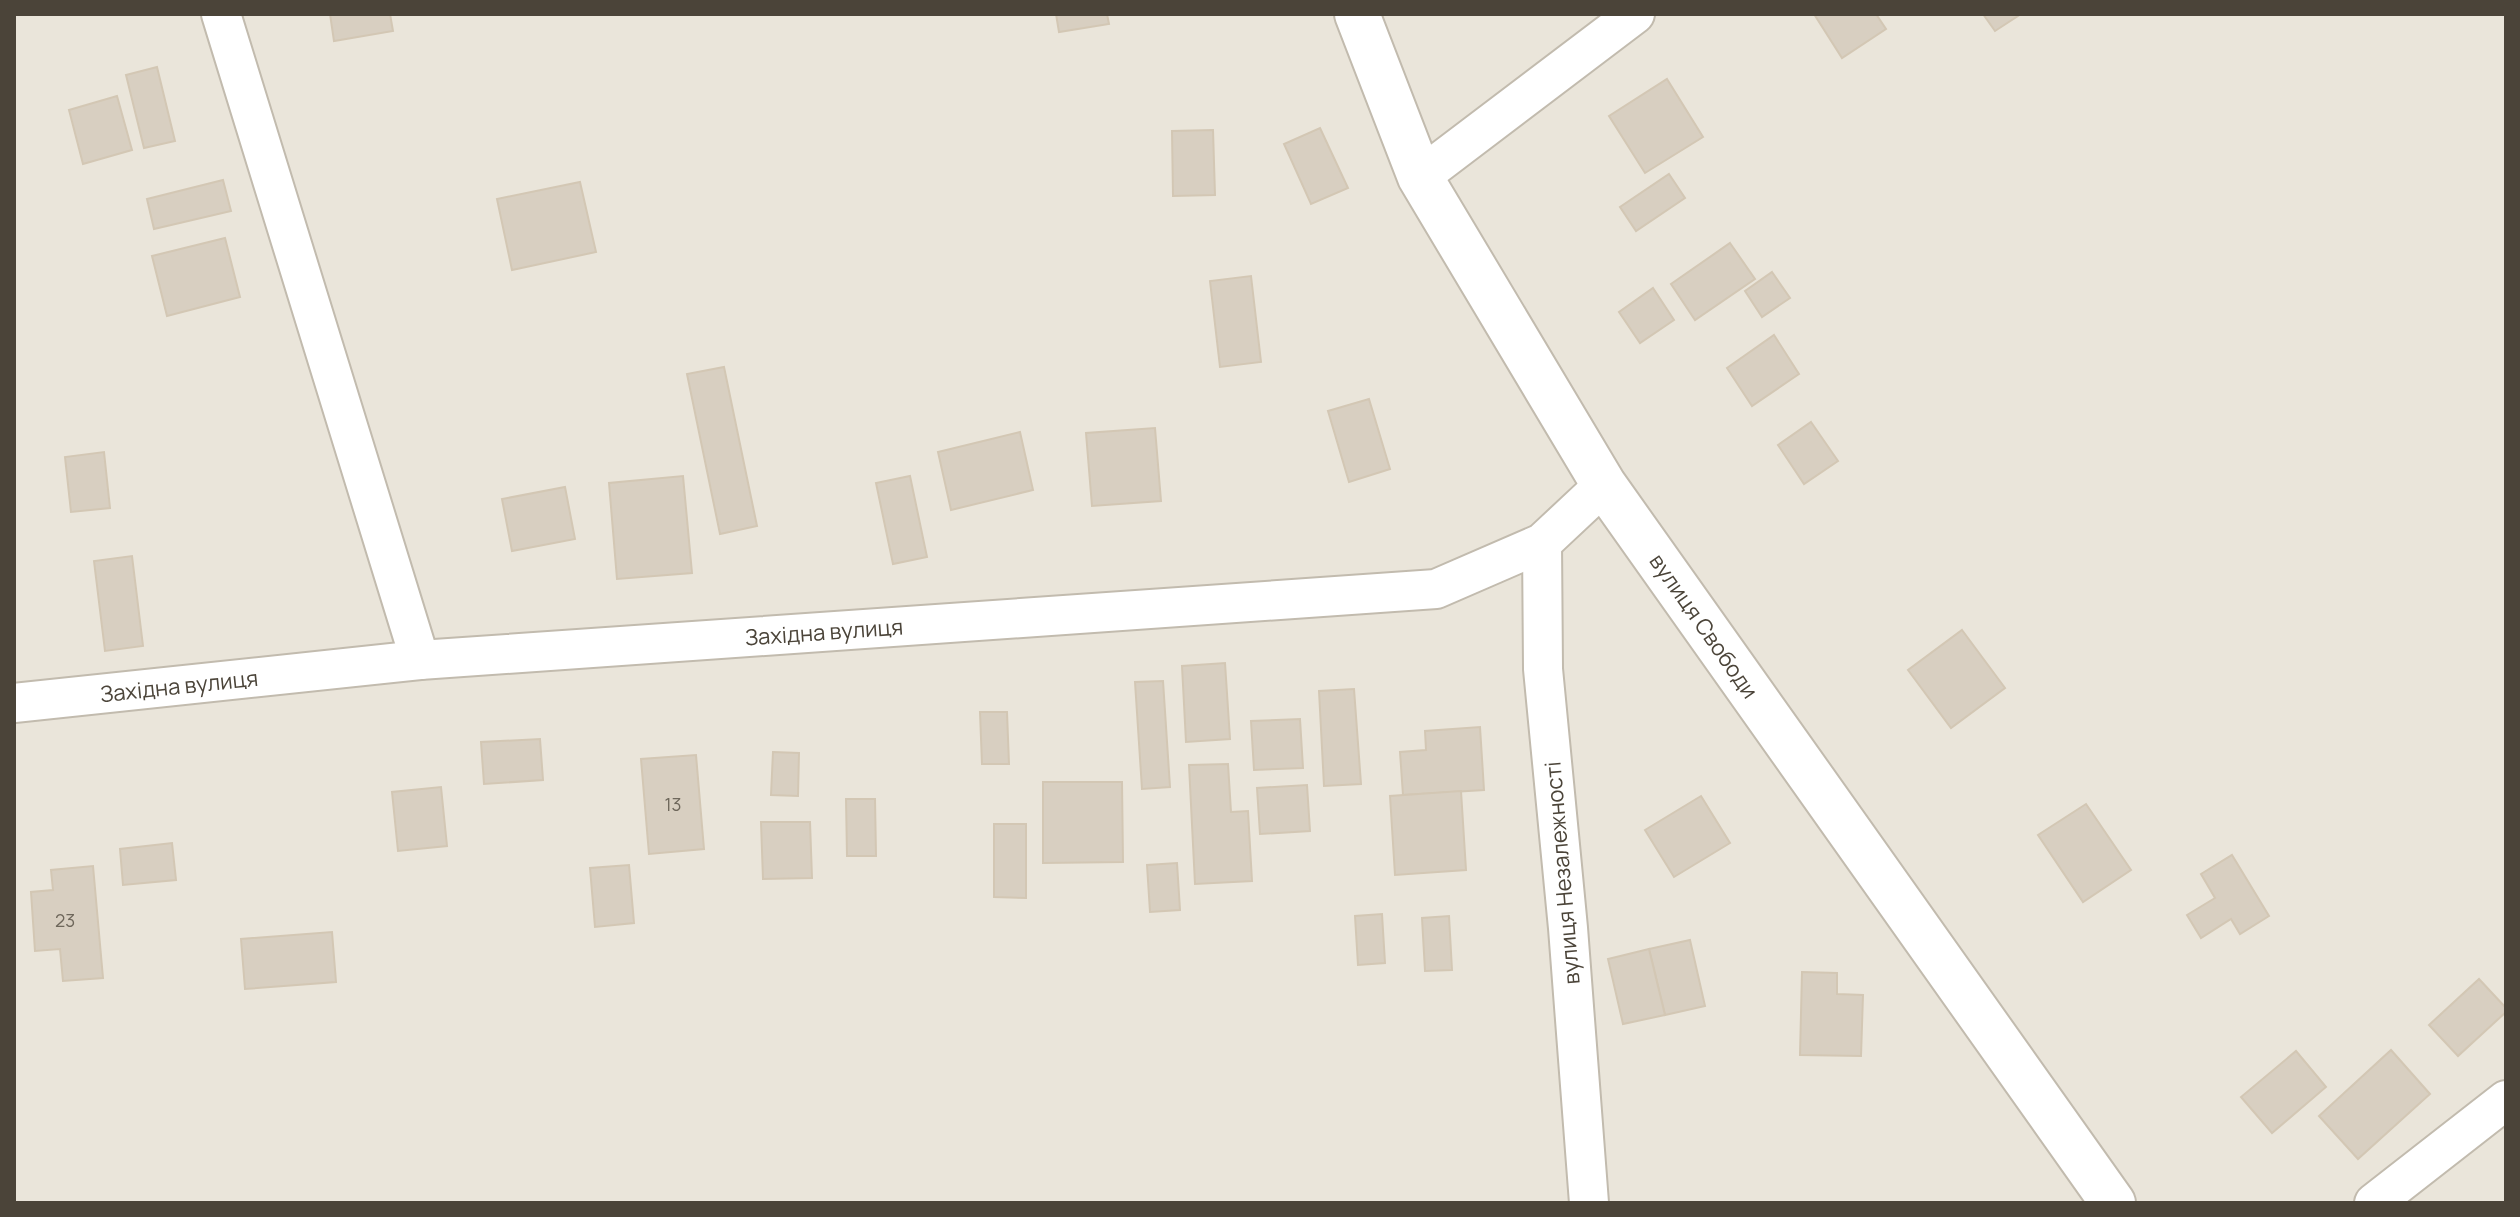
<svg xmlns="http://www.w3.org/2000/svg" width="2520" height="1217" font-family="Manrope,sans-serif">
<style>
.residential{fill:#eae5da}
.building{fill:#d8cfc1;stroke:#d3c7b4;stroke-width:2}
.lines{fill:none;stroke-linecap:round;stroke-linejoin:round}
.minor-casing{stroke:#c2bbae;stroke-width:42}
.tertiary-casing{stroke:#c2bbae;stroke-width:48}
.minor{stroke:#fff;stroke-width:38}
.tertiary{stroke:#fff;stroke-width:44}
.labels{text-anchor:middle;dominant-baseline:central;stroke-width:6;stroke-linejoin:round;paint-order:stroke}
.number-label{font-size:18px;fill:#6e675b}
.street-label{font-size:22px;fill:#4b4439;stroke:#fff}
</style>
<rect width="100%" height="100%" fill="#f6f3ec"/>
<!-- residential -->
<rect class="residential" x="14" y="14" width="2492" height="1189"/>
<!-- building -->
<g class="building">
<polygon points="330,14 390,14 393,31 334,41"/>
<polygon points="1056,14 1107,14 1109,24 1059,32"/>
<polygon points="1814,14 1876,14 1886,29 1842,58"/>
<polygon points="1983,14 2021,14 1995,31"/>
<polygon points="157,67 175,141 144,148 126,75"/>
<polygon points="1667,79 1703,137 1645,173 1609,116"/>
<polygon points="117,96 132,150 83,164 69,110"/>
<polygon points="1320,128 1348,188 1311,204 1284,144"/>
<polygon points="1213,130 1215,195 1173,196 1172,131"/>
<polygon points="1669,174 1685,198 1636,231 1620,207"/>
<polygon points="223,180 231,211 154,229 147,199"/>
<polygon points="580,182 596,252 512,270 497,199"/>
<polygon points="225,238 240,297 167,316 152,256"/>
<polygon points="1730,243 1755,279 1695,320 1671,284"/>
<polygon points="1772,272 1790,298 1762,317 1745,291"/>
<polygon points="1251,276 1261,362 1220,367 1210,281"/>
<polygon points="1653,288 1674,320 1640,343 1619,312"/>
<polygon points="1774,335 1799,374 1752,406 1727,368"/>
<polygon points="724,367 757,526 720,534 687,374"/>
<polygon points="1369,399 1390,469 1349,482 1328,411"/>
<polygon points="1811,422 1838,461 1804,484 1778,445"/>
<polygon points="1155,428 1161,501 1092,506 1086,433"/>
<polygon points="1020,432 1033,490 951,510 938,452"/>
<polygon points="104,452 110,508 71,512 65,457"/>
<polygon points="683,476 692,573 617,579 609,483"/>
<polygon points="910,476 927,557 893,564 876,483"/>
<polygon points="565,487 575,539 512,551 502,499"/>
<polygon points="132,556 143,646 105,651 94,561"/>
<polygon points="1962,630 2005,688 1951,728 1908,670"/>
<polygon points="1225,663 1230,739 1186,742 1182,666"/>
<polygon points="1163,681 1170,787 1142,789 1135,682"/>
<polygon points="1354,689 1361,784 1324,786 1319,691"/>
<polygon points="980,712 1007,712 1009,764 982,764"/>
<polygon points="1300,719 1303,768 1254,770 1251,721"/>
<polygon points="1480,727 1484,790 1403,795 1400,752 1426,750 1425,731"/>
<polygon points="540,739 543,780 484,784 481,742"/>
<polygon points="773,752 799,753 798,796 771,795"/>
<polygon points="696,755 704,849 649,854 641,759"/>
<polygon points="1228,764 1231,812 1248,811 1252,881 1195,884 1189,765"/>
<polygon points="1043,782 1122,782 1123,862 1043,863"/>
<polygon points="1307,785 1310,831 1260,834 1257,788"/>
<polygon points="441,787 447,846 398,851 392,792"/>
<polygon points="1461,791 1466,870 1395,875 1390,796"/>
<polygon points="1701,796 1730,843 1674,877 1645,830"/>
<polygon points="846,799 875,799 876,856 847,856"/>
<polygon points="2086,804 2131,870 2083,902 2038,835"/>
<polygon points="761,822 810,822 812,878 763,879"/>
<polygon points="994,824 1026,824 1026,898 994,897"/>
<polygon points="172,843 176,880 123,885 120,849"/>
<polygon points="2232,855 2269,916 2240,934 2231,919 2201,938 2187,915 2215,898 2201,874"/>
<polygon points="1177,863 1180,910 1150,912 1147,865"/>
<polygon points="629,865 634,923 595,927 590,868"/>
<polygon points="93,866 103,978 63,981 60,949 35,951 31,892 53,890 51,870"/>
<polygon points="1382,914 1385,963 1358,965 1355,916"/>
<polygon points="1449,916 1452,970 1425,971 1422,918"/>
<polygon points="332,932 336,982 245,989 241,939"/>
<polygon points="1690,940 1705,1006 1665,1015 1649,949"/>
<polygon points="1649,949 1665,1015 1623,1024 1608,959"/>
<polygon points="1802,972 1837,973 1837,994 1863,995 1861,1056 1800,1055"/>
<polygon points="2479,979 2506,1008 2506,1012 2458,1056 2429,1025"/>
<polygon points="2391,1050 2430,1094 2358,1159 2319,1116"/>
<polygon points="2296,1051 2326,1087 2272,1133 2241,1097"/>
</g>
<g class="lines">
<defs>
<g id="minor">
<polyline points="221,14 420,660"/>
<polyline points="1420,177 1635,14"/>
<polyline points="1542,543 1543,669 1568,928 1589,1203"/>
<polyline points="14,703 420,660 1436,589 1542,543 1604,485"/>
<polyline points="2374,1203 2506,1100"/>
</g>
<polyline id="tertiary" points="1357,14 1420,177 1604,485 2113,1203"/>
</defs>
<!-- minor casing -->
<use href="#minor" class="minor-casing"/>
<!-- tertiary casing -->
<use href="#tertiary" class="tertiary-casing"/>
<!-- minor -->
<use href="#minor" class="minor"/>
<!-- tertiary -->
<use href="#tertiary" class="tertiary"/>
</g>
<g class="labels">
<!-- number labels -->
<g class="number-label">
<text x="673" y="804">13</text>
<text x="65" y="920">23</text>
</g>
<!-- street labels -->
<g class="street-label">
<text transform="translate(1704 626) rotate(55)">вулиця Свободи</text>
<text transform="translate(824 632) rotate(-4)">Західна вулиця</text>
<text transform="translate(179 686) rotate(-6)">Західна вулиця</text>
<text transform="translate(1562 873) rotate(-95)">вулиця Незалежності</text>
</g>
</g>
<!-- border -->
<rect width="2520" height="1217" fill="none" stroke="#4b4439" stroke-width="32"/>
</svg>
